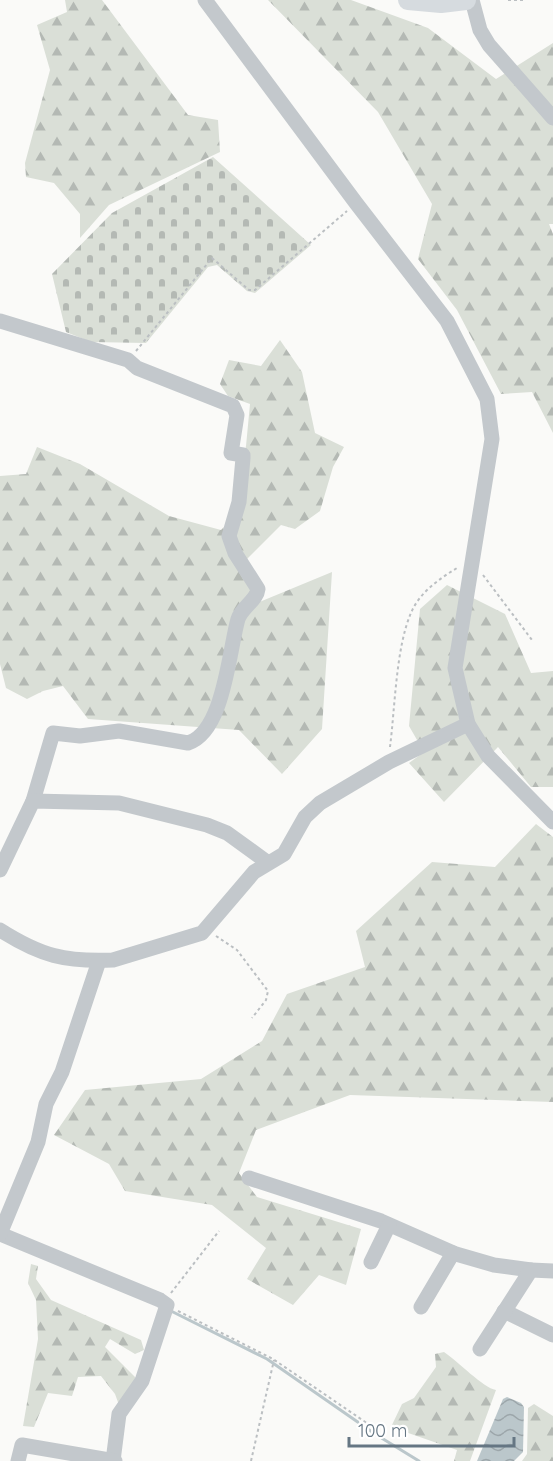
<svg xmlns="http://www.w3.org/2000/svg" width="553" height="1461" font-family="Quicksand,sans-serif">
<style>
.forest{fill:url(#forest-firs)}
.cemetery{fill:url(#cemetery-stones)}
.water{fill:url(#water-waves)}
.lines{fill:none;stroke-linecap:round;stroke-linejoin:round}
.stream{stroke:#bbc7cb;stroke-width:3}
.path{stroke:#bbbfc2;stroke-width:2;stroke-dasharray:3 3;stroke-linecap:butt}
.minor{stroke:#c3c8cc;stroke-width:15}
.major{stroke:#d6dbdf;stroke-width:20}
</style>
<defs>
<pattern id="forest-firs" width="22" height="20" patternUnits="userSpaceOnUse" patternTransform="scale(1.5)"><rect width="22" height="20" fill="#dadfd7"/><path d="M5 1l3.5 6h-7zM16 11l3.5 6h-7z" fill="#b4b9b4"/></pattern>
<pattern id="cemetery-stones" width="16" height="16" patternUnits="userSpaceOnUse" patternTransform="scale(1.5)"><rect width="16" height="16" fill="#dadfd7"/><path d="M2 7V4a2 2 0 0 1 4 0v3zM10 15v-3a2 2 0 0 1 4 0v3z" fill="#b4b9b4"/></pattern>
<pattern id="water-waves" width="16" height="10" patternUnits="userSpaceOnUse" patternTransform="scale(1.5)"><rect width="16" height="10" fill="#bbc7cb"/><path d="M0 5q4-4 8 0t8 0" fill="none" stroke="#9ca6aa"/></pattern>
</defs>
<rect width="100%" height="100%" fill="#fafaf8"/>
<!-- forest -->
<g class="forest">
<polygon points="65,0 102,0 188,115 218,120 220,152 109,205 80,238 80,214 54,183 26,177 25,163 50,70 37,25 67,12"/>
<polygon points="268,0 351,0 428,28 496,79 553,43 553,224 549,224 553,234 553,433 532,392 501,394 457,310 418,259 432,204 378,112"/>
<polygon points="280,340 302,372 315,433 344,447 333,467 320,511 295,529 281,525 240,566 257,603 332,572 322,729 282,774 239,730 88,719 63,686 43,691 27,699 6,688 0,664 0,476 26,474 37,447 80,464 169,516 221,530 229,522 246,446 250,404 228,396 220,384 229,360 261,366"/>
<polygon points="447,585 505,614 531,673 553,671 553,787 531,787 498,747 444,802 409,763 424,752 409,726 420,609"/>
<polygon points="536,824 553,837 553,1102 350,1095 256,1130 239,1173 257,1197 361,1229 346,1285 319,1275 293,1305 247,1279 266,1248 212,1205 125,1191 109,1164 54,1135 85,1090 201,1079 262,1041 287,994 365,967 356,931 432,862 495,867"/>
<polygon points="31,1264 38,1266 36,1279 51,1300 141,1340 144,1350 135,1354 110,1339 105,1347 136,1378 119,1405 115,1394 101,1376 78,1377 72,1396 48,1393 34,1427 23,1426 38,1339 36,1300 28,1283"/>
<path d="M444,1352C458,1361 483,1388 496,1390L470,1461H454L457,1450L391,1427L402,1404L414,1398L436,1367L435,1354Z"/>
<polygon points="534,1404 553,1416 553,1461 522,1461 527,1454 528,1408"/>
</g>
<!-- cemetery -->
<polygon class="cemetery" points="213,157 311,245 255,293 247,291 217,265 208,267 146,343 91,342 66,332 52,274 112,213"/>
<!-- water -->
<polygon class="water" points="507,1397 521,1403 524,1407 523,1452 514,1461 477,1461 503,1399"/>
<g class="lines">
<!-- stream -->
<polyline class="stream" points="169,1310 267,1359 375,1434 419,1461"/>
<!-- path -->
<g class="path">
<polyline points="508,0 525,0"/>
<polyline points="136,351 212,258 249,290 255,290 347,211"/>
<polyline points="483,575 532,640"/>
<path d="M390,747C395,708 396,647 411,613C419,593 439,579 457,568"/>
<polyline points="216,936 237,950 268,991 266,1000 252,1018"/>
<polyline points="171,1293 219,1231"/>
<polyline points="178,1311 273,1359 377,1430"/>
<polyline points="251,1461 274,1360"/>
</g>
<!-- minor -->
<g class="minor">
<polyline points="205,0 356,203 447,321 487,399 492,439 455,668 468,724 488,756 553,822"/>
<polyline points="472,0 480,30 489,45 553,118"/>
<path d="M0,321L128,360L137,368L233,406L237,415L231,453L243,455V458L239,502L229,536L235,553L258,589C257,600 242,607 238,619C229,650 224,732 188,743L119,731L80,736L53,733L33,801"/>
<polyline points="0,870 33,801 119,803 207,825 227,833 267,862"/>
<path d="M0,930C41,956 65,962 113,960L202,933L254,872L284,854L305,817L320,803L389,762L468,724"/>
<polyline points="249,1178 381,1221 456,1254 494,1265 531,1270"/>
<polyline points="0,1234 160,1300 167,1305 142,1381 119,1414 113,1461"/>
<polyline points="0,1234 38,1142 46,1104 62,1072 99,961"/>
<polyline points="371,1262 389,1225"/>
<polyline points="421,1307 453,1253"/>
<polyline points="504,1311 553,1335"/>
<polyline points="480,1349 531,1270 553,1271"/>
<polyline points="18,1461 22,1445 115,1461"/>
</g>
<!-- major -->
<polyline class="major" points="408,0 441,3 466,0"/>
</g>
<!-- scale -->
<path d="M349 1437v9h165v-9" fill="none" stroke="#657683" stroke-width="3"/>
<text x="358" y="1437" font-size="18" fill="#657683" stroke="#ffffff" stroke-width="4.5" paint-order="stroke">100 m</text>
</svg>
